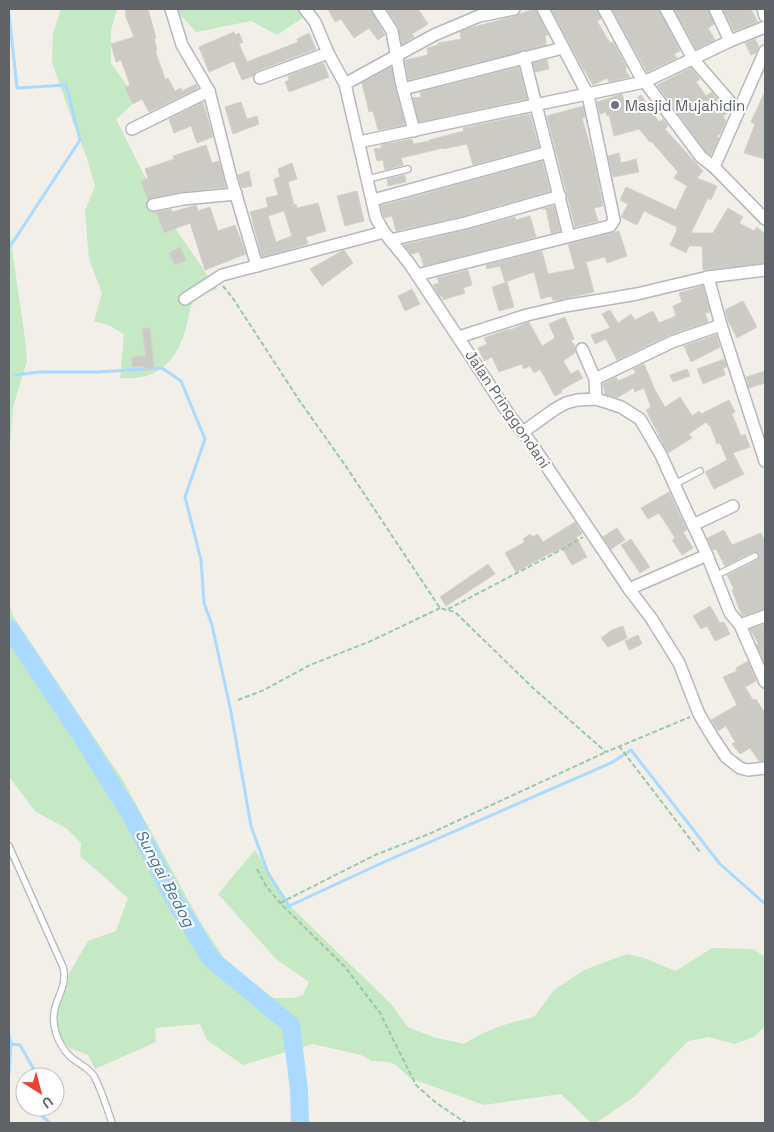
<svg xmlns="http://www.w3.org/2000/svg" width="774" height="1132" font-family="'Space Grotesk',sans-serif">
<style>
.green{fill:#c5e8c5}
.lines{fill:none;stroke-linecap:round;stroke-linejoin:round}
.stream{stroke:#aadaff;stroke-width:3}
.river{stroke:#aadaff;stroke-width:18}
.building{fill:#cccac5;stroke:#d6d1c6;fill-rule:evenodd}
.lane-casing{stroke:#b5b8bc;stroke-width:8}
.street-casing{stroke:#b5b8bc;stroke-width:14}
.path{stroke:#9cc7a9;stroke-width:2;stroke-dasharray:5 2.5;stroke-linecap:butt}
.lane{stroke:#fff;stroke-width:5.5}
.street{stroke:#fff;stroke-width:11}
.worship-dot{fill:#6b7280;stroke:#fff;stroke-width:2}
.labels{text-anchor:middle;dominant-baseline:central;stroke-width:4;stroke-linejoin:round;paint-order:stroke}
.worship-label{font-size:15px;fill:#5b616d;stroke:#fff;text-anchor:start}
.street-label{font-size:15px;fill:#5f6368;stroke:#fff}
.water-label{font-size:16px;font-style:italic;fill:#4174aa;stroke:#fff}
</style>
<rect width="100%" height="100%" fill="#f1efe8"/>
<!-- green -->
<g class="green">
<path d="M61,9H117L111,30V63L137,100L116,119L144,175L177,231L217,289C212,291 203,293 199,296C188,304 189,320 185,331C175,364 155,381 120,378L124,334L108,325L94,321L102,293L89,259L85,211L95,186L87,158L75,128L52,62L53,34Z"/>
<polygon points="175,9 316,9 277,35 251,21 196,32"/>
<polygon points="9,228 25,339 27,361 13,407 9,459"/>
<path d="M9,602L13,616L124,782L199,920L227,963L273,998H293L303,995L309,982L276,959L218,894L255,850L291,907L391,1004L408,1027L433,1037L464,1044C489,1028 506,1024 534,1017L554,990L584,970L627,954L644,958L676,971L712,948L753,949L765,957V1026L754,1037L734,1044L709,1037L688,1041L635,1096L596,1123H591L561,1094L484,1105L410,1078L396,1065L388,1062L372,1061L361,1055L313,1044L243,1065L207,1040L200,1024L155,1028L156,1042L95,1069L88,1055L68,1047L55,1033L50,1017L65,981L88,941L116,931L128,898L80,856L81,843L66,828L36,812L9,777Z"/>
</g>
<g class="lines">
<!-- stream -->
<g class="stream">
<polyline points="9,14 17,88 66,85 80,140 9,248"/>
<polyline points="15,375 39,372 98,372 162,368 181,381 205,439 185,497 201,560 204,603 212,625 231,712 251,826 268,873 289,906 384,862 611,763 631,750 720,864 765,904"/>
<polyline points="9,1034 11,1044 9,1074"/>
<polyline points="11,1044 20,1045 38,1077"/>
<polyline points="41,1107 43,1117 50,1123"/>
</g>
<!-- river -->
<polyline class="river" points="9,628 80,734 132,817 174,899 211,959 291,1025 299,1090 300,1123"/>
</g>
<!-- building -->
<g class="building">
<polygon points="125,9 148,9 156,38 154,39 157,50 155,50 165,79 168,78 175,91 181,88 182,91 196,84 198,88 149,112 142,99 133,104 125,87 130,85 121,60 116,62 111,44 134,37 126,17"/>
<polygon points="328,9 371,9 385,35 378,40 369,28 354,38 341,19 335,22"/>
<polygon points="387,9 418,9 428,24 412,34 414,37 402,44 398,27"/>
<polygon points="536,9 548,35 545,36 546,45 408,80 405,60 428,55 427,48 438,45 438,43 461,39 460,32 470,28 515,16 525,12"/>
<polygon points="551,9 597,9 601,19 597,21 610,43 613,42 627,68 625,70 630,77 609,82 607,78 593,85 580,63"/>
<polygon points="612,9 659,9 680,51 674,54 677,58 647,72"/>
<polygon points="674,9 708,9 714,24 708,28 715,40 696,49"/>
<polygon points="723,9 751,9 758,22 734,31"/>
<polygon points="234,32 235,35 239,33 243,42 239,44 247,62 298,42 297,39 309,33 316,49 257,71 253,76 242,80 234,61 209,72 199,47"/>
<polygon points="755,39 759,47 756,53 751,55 745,43"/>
<polygon points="547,60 549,69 535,72 533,63"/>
<polygon points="322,63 324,64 329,77 289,92 285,82 289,80 288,76"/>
<polygon points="391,67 405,125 378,130 373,111 369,112 362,83"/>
<polygon points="519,67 527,99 419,122 413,98 421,97 420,92"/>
<polygon points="691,68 700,79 696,82 706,96 712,92 728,113 723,116 726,121 720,134 717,136 719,138 711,155 706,152 657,85"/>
<polygon points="765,91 765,159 744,153 755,124 751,122"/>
<polygon points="622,94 626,107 641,95 659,122 663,119 668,126 665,129 703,171 697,178 717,186 711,200 708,198 691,233 713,233 728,208 743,217 739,223 754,231 757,227 765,234 765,263 703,270 702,246 689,246 686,253 670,245 677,230 676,229 677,227 644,211 637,225 621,217 628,204 620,200 626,187 676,210 687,186 674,178 678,172 651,141 650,142 639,129 614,136 609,115 607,116 606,112 600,114 597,102"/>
<polygon points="203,102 213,137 197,143 191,126 174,133 169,119"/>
<polygon points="241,102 247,119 257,116 259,124 233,134 225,107"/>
<polygon points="583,106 585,118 582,118 594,160 603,206 594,208 598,221 575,227 547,116"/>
<polygon points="530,114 539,147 473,165 467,144 443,149 443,148 401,158 403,165 385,170 383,160 377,161 374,149 381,148 381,145 412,139 413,144 429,141 429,140 464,131 463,128"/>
<polygon points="206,145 212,163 219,161 226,187 182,192 148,200 141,181 148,178 145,169 174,159 173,156"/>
<polygon points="619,153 621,163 636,159 639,172 613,177 608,156"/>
<polygon points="542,161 550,191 463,216 396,231 392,216 385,218 383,215 381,206"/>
<path d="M292,163L297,179L288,182L294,205L296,204L297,208L318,203L326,231L306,237L308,244L262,257L250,212L268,207L266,198L278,195L274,179L280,177L278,169ZM284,211L292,236L276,242L268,216Z"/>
<polygon points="249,171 252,186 242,188 238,175"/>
<polygon points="405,175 406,182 388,186 387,179"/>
<polygon points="357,191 364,221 345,226 337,196"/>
<polygon points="196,205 198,211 210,207 218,231 235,225 246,254 205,270 190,223 164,233 156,212 171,209 173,212"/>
<polygon points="554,206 560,231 551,233 546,209 542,209"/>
<polygon points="530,216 536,237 424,266 419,252 411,254 404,245 467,230 515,217 516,220"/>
<polygon points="619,231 627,256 607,263 605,257 586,262 594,292 559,300 553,300 551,296 541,299 534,272 505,282 500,266 487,269 486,265 542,251 548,274 575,269 568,244"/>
<polygon points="180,247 186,260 175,265 169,253"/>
<polygon points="344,250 353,263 322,286 310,269"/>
<polygon points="468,270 472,285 463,288 465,293 443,300 442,296 440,297 433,285 439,283 437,278"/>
<polygon points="507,282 514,307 499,311 492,287"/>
<polygon points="703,286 710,312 705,313 708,322 669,335 617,360 606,339 595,344 591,335 610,328 602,314 610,310 618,323 631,314 635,320 653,311 659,323 676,316 673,306 682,302 679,293"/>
<polygon points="412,289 420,304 405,311 398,296"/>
<polygon points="743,301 757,327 737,338 728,321 725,310"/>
<polygon points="565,317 574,339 571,340 575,346 575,353 563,361 571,374 578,370 583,378 561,390 562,392 555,396 540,369 534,373 530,366 524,369 522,364 499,372 492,357 484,361 478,348 487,344 484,338 509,329 510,330 529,322 542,346 555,338 549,324"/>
<polygon points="150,328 154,368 143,369 143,366 132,367 132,357 146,356 142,329"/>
<polygon points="716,335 720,347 691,362 684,346"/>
<polygon points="724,359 727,367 723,368 725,375 703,384 697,369"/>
<polygon points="644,364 655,390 665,407 680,397 692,416 699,411 701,414 729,400 735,412 732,414 741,436 745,434 750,447 733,453 744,474 714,489 705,472 727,460 720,443 717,444 710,425 709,426 706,422 689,434 692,438 668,453 646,410 651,407 644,388 635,392 633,388 617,398 605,394 603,384 616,377 618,381 636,373 633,369"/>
<polygon points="687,369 690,376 673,382 670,375"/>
<polygon points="765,371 765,383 749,388 746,377"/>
<polygon points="669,492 687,530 683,532 693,548 682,555 672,540 675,538 659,513 648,519 641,508"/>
<polygon points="575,522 582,534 576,537 587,557 572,565 562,548 553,553 552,552 516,572 505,553 525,542 523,539 530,534 532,537 538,534 543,542"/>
<polygon points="617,528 625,540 611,549 603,537"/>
<polygon points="724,530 732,545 761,533 765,542 765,609 742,616 732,590 734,589 727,575 757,560 760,556 757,552 753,552 725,566 716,549 713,550 707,538"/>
<polygon points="631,539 650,567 640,573 621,545"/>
<polygon points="488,564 495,574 446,606 440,597"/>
<polygon points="710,606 720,623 724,622 730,634 715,641 707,626 701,629 693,616"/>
<polygon points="765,624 765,664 756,644 758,643 750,629"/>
<polygon points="623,626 627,638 608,647 601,638 612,630"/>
<polygon points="638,635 642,644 629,650 625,641"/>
<polygon points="748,661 756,681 745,687 753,700 756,699 765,713 765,761 759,761 750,748 740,754 732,744 735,742 726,726 718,731 711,720 737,705 723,677 737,671 736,668"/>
</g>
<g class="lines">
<defs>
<g id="lane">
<polyline points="368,179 408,169"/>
<polyline points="675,484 700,471"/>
<polyline points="715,576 755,556"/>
<path d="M9,846L63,967C69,988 51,1002 54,1023C55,1036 63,1051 73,1059C81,1065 89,1068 94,1076C102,1091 107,1108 112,1123"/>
</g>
<g id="street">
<polyline points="171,9 182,45 209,91 231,178 257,266"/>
<polyline points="305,9 315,22 328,53 345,84 376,218 384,232 409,263 510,416 531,443 629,589 651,618 679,663 699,714 712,736 726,757 740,768 748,770 765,768"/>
<polyline points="378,9 392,31 401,81 414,131"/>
<polyline points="604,9 639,74 701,157 714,167 765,219"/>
<polyline points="666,9 693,59 738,111"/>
<polyline points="715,9 730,41"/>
<polyline points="763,9 765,16"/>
<polyline points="524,57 569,236"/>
<polyline points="260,78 328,53"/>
<polyline points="345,84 434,35 479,16 514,9"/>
<polyline points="403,89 563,48"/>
<polyline points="132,129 209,91"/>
<polyline points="359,142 644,82 730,41 765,27"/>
<polyline points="714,167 765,51"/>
<polyline points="373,200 548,152"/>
<polyline points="153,205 183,199 236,194"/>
<polyline points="390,240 465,223 560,196"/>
<polyline points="417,275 610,226 614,220 588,95 543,9"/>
<polyline points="708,277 721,325 765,461"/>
<polyline points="185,299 222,275 384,232"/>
<polyline points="459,337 527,315 565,306 637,294 708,277 765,270"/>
<polyline points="582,349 595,379 596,399"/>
<polyline points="595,379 672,342 721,325"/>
<polyline points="523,432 555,409 566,403 577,400 596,399 609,403 621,407 640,419 661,455 680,497 707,555 730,613 740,625 765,616"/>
<polyline points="693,525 733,506"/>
<polyline points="629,589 707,555"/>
<polyline points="740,625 765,682"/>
</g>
</defs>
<!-- lane casing -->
<use href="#lane" class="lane-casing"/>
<!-- street casing -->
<use href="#street" class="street-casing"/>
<!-- path -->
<g class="path">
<polyline points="223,286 232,297 299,400 345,465 440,608 455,612 533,688 606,752 690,717"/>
<polyline points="448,609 561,550 583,537"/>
<polyline points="238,700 264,690 310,665 371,641 440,608"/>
<polyline points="619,746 700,852"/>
<polyline points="257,869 266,886 280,903 345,967 380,1013 416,1085 435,1102 466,1123"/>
<polyline points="280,903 375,855 429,834 606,752"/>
</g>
<!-- lane -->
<use href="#lane" class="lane"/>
<!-- street -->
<use href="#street" class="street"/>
</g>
<!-- markers -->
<circle class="worship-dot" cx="615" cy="105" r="5"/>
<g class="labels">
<!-- worship labels -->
<g class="worship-label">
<text x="625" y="105">Masjid Mujahidin</text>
</g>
<!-- street labels -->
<g class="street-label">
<text transform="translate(508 409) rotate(56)">Jalan Pringgondani</text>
</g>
<!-- water labels -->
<g class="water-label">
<text transform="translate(165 878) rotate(62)">Sungai Bedog</text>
</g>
</g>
<!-- border -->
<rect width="774" height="1132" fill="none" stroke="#5f6368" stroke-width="20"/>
<!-- north arrow -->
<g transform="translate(40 1092) rotate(144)"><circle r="24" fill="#ffffff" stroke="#bfc1c3"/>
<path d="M0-4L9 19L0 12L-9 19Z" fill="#ea4335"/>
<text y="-8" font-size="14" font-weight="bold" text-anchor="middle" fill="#5f6368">U</text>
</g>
</svg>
